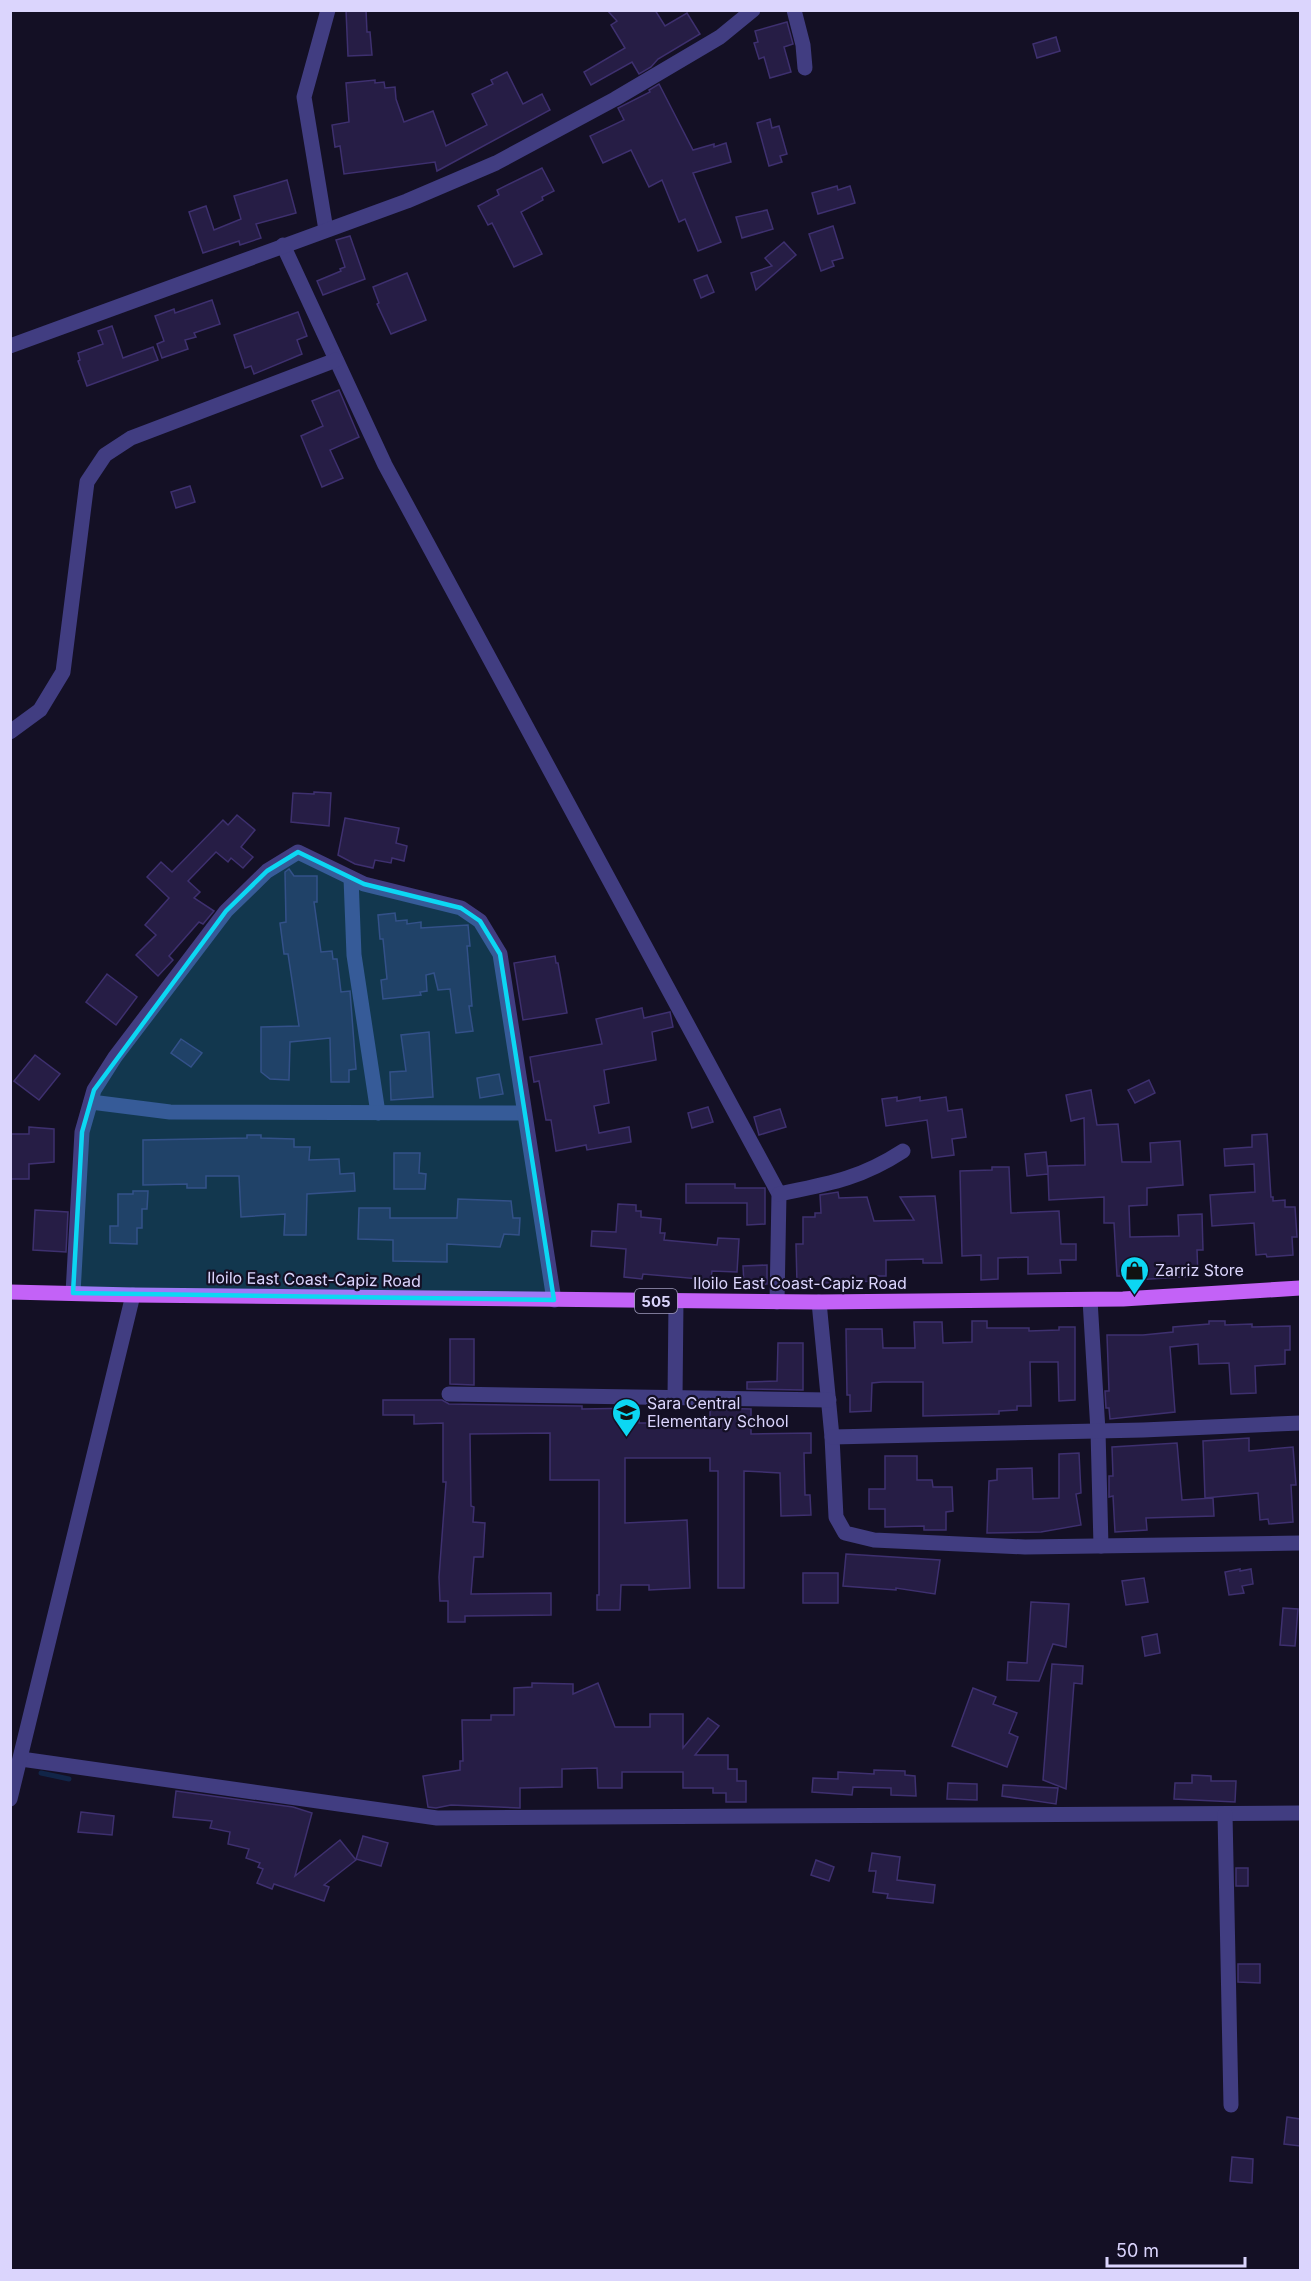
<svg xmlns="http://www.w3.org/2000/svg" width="1311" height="2281" font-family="Inter,sans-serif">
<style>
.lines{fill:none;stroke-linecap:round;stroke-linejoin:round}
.stream{stroke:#112548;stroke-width:5}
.building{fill:#261d45;stroke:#3e306f;stroke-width:1.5}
.minor{stroke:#413d81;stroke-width:15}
.major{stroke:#c362f7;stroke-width:15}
.marked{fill:#0cd7f3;fill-opacity:0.2;stroke:#0cd7f3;stroke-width:4.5;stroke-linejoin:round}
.labels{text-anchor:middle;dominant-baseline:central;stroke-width:4.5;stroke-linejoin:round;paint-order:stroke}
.shield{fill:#141025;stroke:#9f9abc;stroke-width:1.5}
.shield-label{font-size:15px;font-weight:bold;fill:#dbd5fd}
.poi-label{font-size:16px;fill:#dbd5fd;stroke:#141025;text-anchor:start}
.street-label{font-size:16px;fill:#dbd5fd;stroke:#141025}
</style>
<rect width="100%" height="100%" fill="#141025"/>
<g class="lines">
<!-- stream -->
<polyline class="stream" points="41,1773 69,1779"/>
</g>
<!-- building -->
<g class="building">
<polygon points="346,10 366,10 367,32 370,32 372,55 348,56"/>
<polygon points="607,10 655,10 665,26 687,13 700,34 658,59 651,67 639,74 632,62 591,85 584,72 625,48 611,25 617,21"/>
<polygon points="787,22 793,44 784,47 791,72 770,78 764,57 759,59 754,43 758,42 755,31"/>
<polygon points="1056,37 1060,51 1037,58 1033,44"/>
<polygon points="507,72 523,104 542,94 550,110 437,171 435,162 344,174 340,146 335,147 332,125 349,122 346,83 375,80 375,83 384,82 385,88 395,87 396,99 404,122 433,111 446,146 487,125 472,94 493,84 491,80"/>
<polygon points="659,84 693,150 714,144 714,147 726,143 731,162 693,173 721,242 698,251 685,219 679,222 662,180 649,187 631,150 603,163 590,136 624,120 618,108 650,92 649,90"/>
<polygon points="770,119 772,128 779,126 787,154 780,156 782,162 769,166 757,123"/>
<polygon points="542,168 554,191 542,197 543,200 521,212 542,254 514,267 492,223 488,225 478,206 499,195 497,190"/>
<polygon points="287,180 296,213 256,224 261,238 240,245 239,241 203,253 189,212 206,206 214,230 241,219 234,196"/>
<polygon points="837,186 838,190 850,186 855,203 818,214 812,193"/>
<polygon points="767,210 773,229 742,238 736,217"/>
<polygon points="833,226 843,258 832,261 834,266 821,271 809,234"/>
<polygon points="350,236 365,279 323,295 317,281 341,271 340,269 345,267 336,240"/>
<polygon points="784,242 796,255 756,290 751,273 772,266 765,258"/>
<polygon points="407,273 426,320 391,334 377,304 379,303 373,287"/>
<polygon points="707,275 714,292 701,298 694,280"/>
<polygon points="212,300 220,324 194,333 196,337 185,340 188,349 162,358 157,344 164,341 155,316 174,309 175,313"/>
<polygon points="298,312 307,336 297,340 302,354 254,374 251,366 245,368 234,335"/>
<polygon points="112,326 123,358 153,347 158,360 87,386 78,361 80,360 78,353 103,344 98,331"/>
<polygon points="339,390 359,437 330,450 343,478 322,487 301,436 323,426 312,401"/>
<polygon points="190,486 195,502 176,508 171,492"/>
<polygon points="314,792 331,793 329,826 291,822 293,793 314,794"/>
<polygon points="237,815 255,830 241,847 253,857 243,868 231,858 228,862 216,852 188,881 200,892 194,898 214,911 203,924 199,922 169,956 173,960 158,976 136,955 156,935 145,925 169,898 147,877 161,862 172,872 223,820 228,825"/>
<polygon points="345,818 399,828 396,843 407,846 404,861 392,858 391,863 375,860 373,868 355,864 338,855"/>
<polygon points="289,869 294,876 317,876 317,902 314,902 321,952 332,951 333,959 337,959 341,992 350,991 356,1069 349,1070 349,1082 331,1082 330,1038 290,1042 289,1080 270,1079 261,1072 261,1027 299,1026 288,954 284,954 280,923 286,922 285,872"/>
<polygon points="395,913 396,921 407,920 407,924 421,922 421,928 468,925 470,946 467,946 472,1006 469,1006 473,1031 456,1033 450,989 438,990 434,973 426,975 427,991 420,992 421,995 383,999 381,980 387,979 383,939 380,939 378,915"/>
<polygon points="555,956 556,963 558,963 567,1013 523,1020 514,963"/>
<polygon points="107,974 137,997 116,1025 86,1002"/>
<polygon points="642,1008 644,1018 670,1012 673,1027 652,1032 656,1060 604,1070 609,1103 594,1106 599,1133 629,1127 631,1142 587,1150 586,1145 556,1151 551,1120 546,1120 539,1081 534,1082 530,1057 602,1044 596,1019"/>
<polygon points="429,1032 433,1097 391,1100 390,1072 406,1071 401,1035"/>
<polygon points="181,1039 202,1053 191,1067 171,1053"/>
<polygon points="35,1055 60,1074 39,1100 14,1081"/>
<polygon points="499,1074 503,1094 480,1098 477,1078"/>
<polygon points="1149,1080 1155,1093 1135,1103 1128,1090"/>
<polygon points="1091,1090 1097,1125 1118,1124 1122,1162 1151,1162 1150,1143 1180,1141 1183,1185 1147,1188 1147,1205 1129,1206 1130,1237 1179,1236 1178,1215 1202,1214 1203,1250 1197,1250 1198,1276 1135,1280 1135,1276 1117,1276 1114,1223 1104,1223 1104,1197 1049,1200 1048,1174 1027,1176 1025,1154 1046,1152 1048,1174 1048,1166 1085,1165 1084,1118 1071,1121 1066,1095"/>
<polygon points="897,1097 897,1101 920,1097 920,1101 946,1097 948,1111 962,1109 966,1137 952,1139 954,1155 932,1158 927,1120 886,1126 882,1099"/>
<polygon points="708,1107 713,1122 692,1128 688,1113"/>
<polygon points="780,1109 786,1127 759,1135 754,1117"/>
<polygon points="29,1127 54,1129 54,1162 29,1164 29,1179 10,1179 10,1134 29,1134"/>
<polygon points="1267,1134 1271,1197 1273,1197 1273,1201 1285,1200 1285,1207 1295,1207 1297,1237 1292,1237 1293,1255 1267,1257 1266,1254 1256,1255 1254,1223 1212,1226 1210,1195 1255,1192 1254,1164 1225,1166 1224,1149 1252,1147 1252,1135"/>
<polygon points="247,1135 261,1135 261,1138 294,1139 294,1147 310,1147 309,1160 339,1159 340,1174 354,1173 355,1191 307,1194 306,1235 284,1235 285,1214 241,1217 239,1176 206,1176 206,1188 187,1188 187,1184 143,1185 143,1140 247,1138"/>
<polygon points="394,1153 420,1153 419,1173 426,1174 425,1189 394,1189"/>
<polygon points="992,1167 1009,1167 1011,1213 1059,1211 1061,1244 1076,1244 1076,1260 1060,1260 1061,1273 1028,1274 1028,1257 998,1258 998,1279 981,1280 981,1255 962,1256 960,1171 992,1170"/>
<polygon points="686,1184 735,1184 735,1188 765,1188 765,1224 747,1225 747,1203 686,1203"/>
<polygon points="133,1191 148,1191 147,1209 142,1209 142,1228 137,1228 137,1244 110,1243 110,1226 118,1226 118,1194 133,1194"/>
<polygon points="838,1192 839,1198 867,1197 874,1221 914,1220 900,1197 935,1196 942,1263 923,1263 923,1259 886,1260 886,1276 877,1276 876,1281 797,1284 796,1244 803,1244 803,1217 815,1217 815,1213 821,1213 820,1195"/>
<polygon points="458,1199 511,1201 513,1218 520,1218 519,1235 504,1234 500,1247 447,1244 447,1262 393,1261 393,1240 358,1239 359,1208 390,1208 390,1218 457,1218"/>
<polygon points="618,1204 636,1205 636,1211 641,1211 641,1217 661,1219 660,1233 665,1233 664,1240 717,1245 718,1238 739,1239 737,1272 712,1271 711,1280 643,1274 642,1279 624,1277 626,1249 591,1246 592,1231 616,1232"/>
<polygon points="35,1210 68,1212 66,1252 33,1250"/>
<polygon points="767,1265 767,1284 744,1285 743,1266"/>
<polygon points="972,1321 987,1321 987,1328 1029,1328 1029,1331 1059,1330 1059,1327 1075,1327 1075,1400 1059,1401 1058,1362 1030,1362 1031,1406 1017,1406 1017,1410 999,1411 999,1414 923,1416 923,1382 882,1382 872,1383 871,1411 850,1412 850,1395 847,1395 846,1329 882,1329 883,1348 915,1348 914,1322 942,1322 943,1343 972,1342"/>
<polygon points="1209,1321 1225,1321 1225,1325 1252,1324 1252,1327 1290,1326 1290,1350 1285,1350 1285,1364 1255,1366 1256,1393 1231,1394 1229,1363 1199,1364 1198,1344 1170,1347 1175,1412 1110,1419 1109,1408 1106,1408 1105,1391 1109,1391 1107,1335 1143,1335 1173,1332 1173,1327 1209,1324"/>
<polygon points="450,1339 474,1339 474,1385 450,1384"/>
<polygon points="778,1343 803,1343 803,1390 747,1389 747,1382 777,1381"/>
<polygon points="383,1400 442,1400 449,1404 582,1406 582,1409 639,1408 639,1423 710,1423 710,1408 751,1409 751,1434 811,1433 811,1453 804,1453 805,1495 810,1495 811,1515 781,1516 780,1473 744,1471 744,1588 718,1588 718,1471 710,1471 710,1458 625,1458 625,1523 687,1520 690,1588 649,1590 649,1585 621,1585 620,1610 597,1610 597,1595 599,1595 599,1480 550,1480 550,1433 470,1434 471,1506 474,1507 473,1522 485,1523 483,1557 474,1557 471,1594 551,1593 551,1615 465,1616 465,1622 448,1622 448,1601 440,1601 439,1577 446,1482 443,1482 443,1423 414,1424 414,1415 383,1415"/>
<polygon points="1249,1438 1249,1451 1293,1447 1296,1485 1291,1485 1293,1522 1269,1524 1268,1519 1260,1520 1258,1493 1205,1498 1203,1441"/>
<polygon points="1177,1443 1182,1500 1213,1498 1214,1516 1146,1518 1147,1530 1115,1532 1113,1496 1109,1497 1109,1476 1113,1476 1112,1447"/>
<polygon points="1079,1453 1081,1493 1076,1494 1081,1525 1041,1532 987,1533 989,1481 997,1480 997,1469 1032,1468 1033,1499 1059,1498 1059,1454"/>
<polygon points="885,1456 917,1456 917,1480 932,1480 933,1487 952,1487 953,1511 946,1512 946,1530 924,1530 924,1526 885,1527 885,1509 869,1509 869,1489 885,1489"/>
<polygon points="846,1554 940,1560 935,1594 896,1588 896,1590 843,1586"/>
<polygon points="1240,1569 1240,1571 1251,1569 1253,1584 1242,1586 1244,1593 1229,1595 1225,1572"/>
<rect x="803" y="1573" width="35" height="30"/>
<polygon points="1144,1578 1148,1602 1126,1605 1122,1581"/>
<polygon points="1031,1602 1069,1604 1066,1647 1053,1644 1039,1681 1007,1680 1008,1662 1027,1663"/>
<polygon points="1283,1608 1298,1609 1295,1646 1280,1645"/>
<polygon points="1157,1634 1160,1653 1145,1656 1142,1637"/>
<polygon points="1052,1664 1083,1666 1082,1684 1074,1683 1066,1789 1043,1780"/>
<polygon points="532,1683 573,1684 573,1694 598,1683 615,1727 650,1727 650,1714 683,1714 683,1748 708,1718 719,1726 695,1755 728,1755 728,1769 737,1769 737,1781 746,1781 746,1802 726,1802 726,1793 713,1793 713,1788 683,1788 683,1772 622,1772 622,1788 598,1788 597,1768 562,1769 562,1787 520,1788 520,1808 451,1805 436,1808 428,1807 423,1776 460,1770 460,1761 463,1761 462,1720 491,1720 491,1715 514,1715 514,1688 532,1687"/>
<polygon points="973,1688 996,1697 993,1704 1017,1713 1009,1733 1018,1737 1007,1767 952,1746"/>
<polygon points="874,1770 905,1771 905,1775 915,1776 916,1796 891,1795 891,1788 853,1787 852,1795 812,1792 813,1778 838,1779 838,1772 874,1774"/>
<polygon points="1192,1775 1211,1776 1211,1781 1236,1781 1235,1802 1174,1799 1175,1783 1192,1783"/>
<polygon points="948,1783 977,1784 977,1800 947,1799"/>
<polygon points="1003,1785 1058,1788 1056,1804 1002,1796"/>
<polygon points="176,1791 293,1807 312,1813 295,1876 340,1840 356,1860 324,1885 329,1887 324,1901 274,1884 272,1889 257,1883 263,1869 258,1867 260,1863 246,1858 249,1849 228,1844 230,1832 210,1828 212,1821 173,1817"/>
<polygon points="81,1812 114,1816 112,1835 78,1832"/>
<polygon points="363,1836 388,1843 381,1866 356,1859"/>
<polygon points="872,1853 900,1857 897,1880 935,1885 933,1903 887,1898 888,1894 873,1892 876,1871 869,1871"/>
<polygon points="816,1860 834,1867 829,1881 811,1875"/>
<rect x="1236" y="1868" width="12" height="18"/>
<polygon points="1238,1964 1260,1964 1260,1983 1238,1982"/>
<polygon points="1287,2117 1300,2119 1300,2146 1284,2144"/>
<polygon points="1232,2157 1253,2159 1252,2183 1230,2181"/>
</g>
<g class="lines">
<!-- minor -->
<g class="minor">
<polyline points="794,10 803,45 805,68"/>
<polyline points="326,230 304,97 328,10"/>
<polyline points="283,245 385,465 779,1194 777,1302"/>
<polyline points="10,346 407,201 496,163 615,99 720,37 753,10"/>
<polyline points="10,732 40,710 63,672 87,482 105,455 131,438 336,360"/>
<polyline points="351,878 354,955 378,1113"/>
<polyline points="91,1102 170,1112 524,1113"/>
<path d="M779,1194C828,1184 860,1179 903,1151"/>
<polyline points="73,1293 82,1132 94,1090 115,1057 226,911 267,871 298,852 364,884 461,908 480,921 500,954 554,1300"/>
<polyline points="1090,1300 1098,1431 1101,1546"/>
<polyline points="819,1302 832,1437 836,1517 845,1533 874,1540 1025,1547 1300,1543"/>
<polyline points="449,1394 829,1400"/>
<polyline points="675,1398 676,1301"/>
<polyline points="832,1437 1143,1430 1300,1423"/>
<polyline points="21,1759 437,1818 1300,1813"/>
<polyline points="10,1799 133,1295"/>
<polyline points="1225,1814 1231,2105"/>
</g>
<!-- major -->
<polyline class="major" points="10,1292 133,1295 819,1302 1123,1299 1300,1288"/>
</g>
<!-- marked area -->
<path class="marked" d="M298,852L364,884L461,908L480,921L500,954L554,1300L73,1293L82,1132L94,1090L226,911L267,871Z"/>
<!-- icons -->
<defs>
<symbol id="shop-pin" viewBox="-11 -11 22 30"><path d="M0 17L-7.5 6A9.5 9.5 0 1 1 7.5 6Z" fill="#0cd7f3" stroke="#141025"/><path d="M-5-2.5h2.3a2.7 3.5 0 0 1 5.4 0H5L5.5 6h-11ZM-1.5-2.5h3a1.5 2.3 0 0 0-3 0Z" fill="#111"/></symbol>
<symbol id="school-pin" viewBox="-11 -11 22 30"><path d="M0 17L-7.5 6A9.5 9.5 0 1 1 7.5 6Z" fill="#0cd7f3" stroke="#141025"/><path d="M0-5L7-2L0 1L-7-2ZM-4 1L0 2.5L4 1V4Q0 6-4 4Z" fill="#111"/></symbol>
</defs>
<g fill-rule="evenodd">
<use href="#shop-pin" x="1118" y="1254" width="33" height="45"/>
<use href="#school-pin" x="610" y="1396" width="33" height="45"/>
</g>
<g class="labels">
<!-- shield labels -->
<rect class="shield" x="635" y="1289" width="42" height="24" rx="4.5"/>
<g class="shield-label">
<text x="656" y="1301">505</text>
</g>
<!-- poi labels -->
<g class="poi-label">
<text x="1155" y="1270">Zarriz Store</text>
<text x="647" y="1403">Sara Central<tspan x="647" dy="18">Elementary School</tspan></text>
</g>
<!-- street labels -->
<g class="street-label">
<text transform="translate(314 1279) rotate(1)">Iloilo East Coast-Capiz Road</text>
<text x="800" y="1283">Iloilo East Coast-Capiz Road</text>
</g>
</g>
<!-- border -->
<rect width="1311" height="2281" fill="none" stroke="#dbd5fd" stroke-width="24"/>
<!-- scale -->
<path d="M1107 2257v9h138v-9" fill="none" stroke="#dbd5fd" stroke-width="3"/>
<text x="1116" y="2257" font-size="18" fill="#dbd5fd" stroke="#141025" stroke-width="4.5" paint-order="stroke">50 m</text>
</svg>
